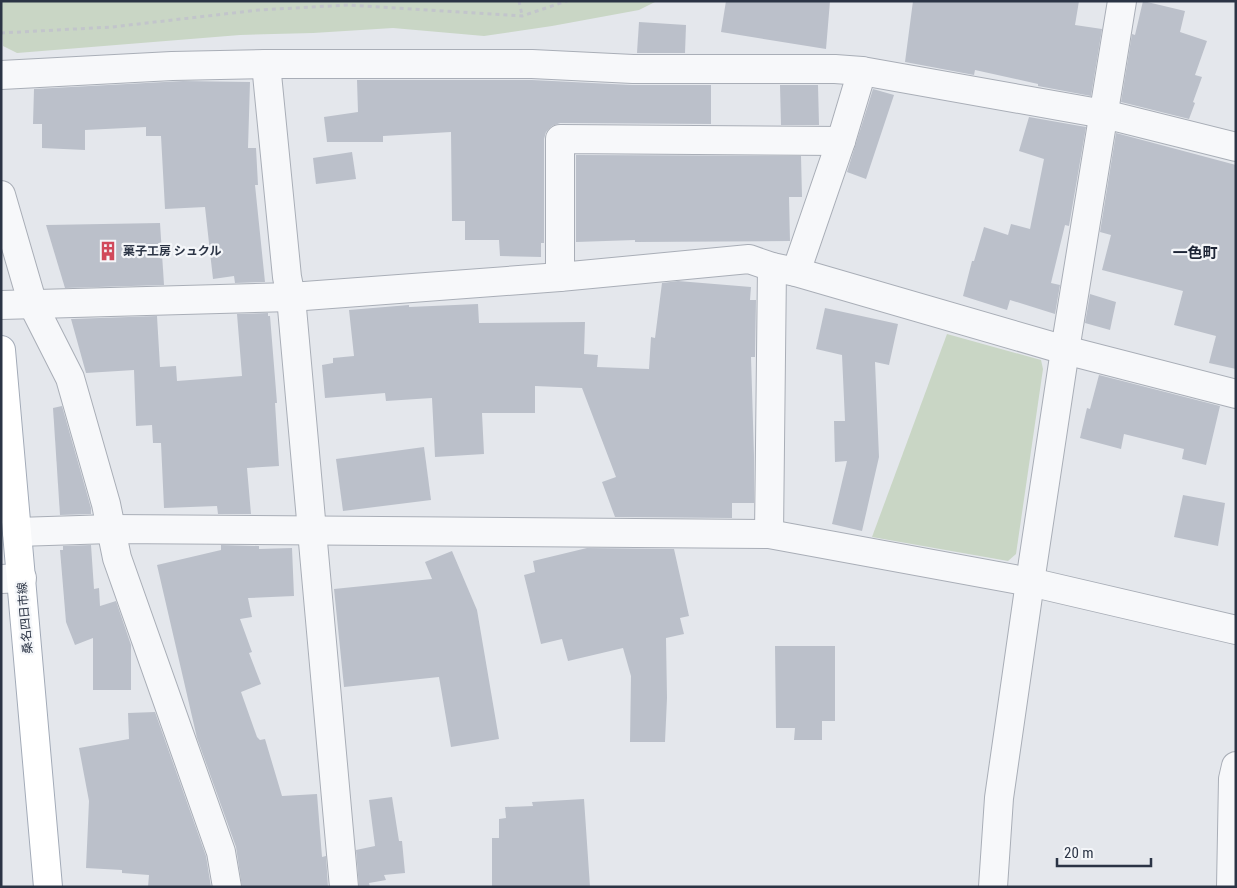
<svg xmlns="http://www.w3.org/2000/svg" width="1237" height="888" font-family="'Roboto Condensed','Noto Sans JP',sans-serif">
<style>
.green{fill:#c9d6c5}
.building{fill:#bbc0ca}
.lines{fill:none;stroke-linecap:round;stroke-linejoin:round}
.minor-casing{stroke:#a9aeb7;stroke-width:30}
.major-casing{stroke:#a3abb8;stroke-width:30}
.path{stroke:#c2c5cb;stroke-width:3;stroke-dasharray:4 4;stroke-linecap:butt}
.minor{stroke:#f7f8fa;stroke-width:28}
.major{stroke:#fff;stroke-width:28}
.labels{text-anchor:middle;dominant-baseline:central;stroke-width:4.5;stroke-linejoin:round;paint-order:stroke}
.poi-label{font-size:12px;font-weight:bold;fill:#2b3445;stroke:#f4f6f9;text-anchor:start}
.street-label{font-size:12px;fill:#2b3445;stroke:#f4f6f9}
.quarter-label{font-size:15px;font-weight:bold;fill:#1d2536;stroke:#f4f6f9}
</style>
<rect width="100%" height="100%" fill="#e4e7ec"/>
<!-- green -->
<g class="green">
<polygon points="1,1 657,1 639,10 552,26 484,36 393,28 313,33 240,35 17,53 3,46"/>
<polygon points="947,334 1041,360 1043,369 1016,554 1008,561 872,537"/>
</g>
<!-- building -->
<g class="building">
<polygon points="726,1 830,1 826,49 721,32"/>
<polygon points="913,1 1079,1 1075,25 1102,29 1091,96 1038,86 1038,84 975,70 974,75 905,62"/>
<polygon points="1143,1 1185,11 1180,32 1207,41 1195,75 1202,77 1193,102 1195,103 1189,119 1121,102 1132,34 1135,35"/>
<polygon points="639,22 686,25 685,53 637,53"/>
<polygon points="357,80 532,80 632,85 711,85 711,124 560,123 552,126 546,132 544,139 544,243 541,243 541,257 500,256 499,240 465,240 465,221 452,221 451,132 383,136 383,142 327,142 324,117 358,112"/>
<polygon points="183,81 250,82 248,148 256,148 258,185 255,185 265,282 235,283 234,276 213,279 205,207 165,209 161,136 146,136 146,127 85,130 85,150 42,148 42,124 33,124 34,89"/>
<polygon points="780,85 818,85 819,125 781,125"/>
<polygon points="873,89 894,95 866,179 847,172"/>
<polygon points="1029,117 1086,127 1069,226 1065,225 1051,283 1060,285 1055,314 1010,300 1007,310 963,296 972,261 974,261 984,227 1008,235 1011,224 1030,229 1044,159 1019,151"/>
<polygon points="1116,133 1236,165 1236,369 1209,363 1216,336 1174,325 1183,291 1102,270 1111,235 1100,232"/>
<polygon points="352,152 356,179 316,184 313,158"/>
<polygon points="576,155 801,156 802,197 789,197 790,241 635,242 635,240 576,242"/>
<polygon points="160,223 164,285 65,288 46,225"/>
<polygon points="678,281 751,287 750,300 756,300 755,357 751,357 754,456 754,503 732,503 732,518 615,517 602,482 616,477 582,388 535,386 535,413 482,413 484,454 435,457 432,398 386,401 385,393 325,398 322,365 333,363 333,358 354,356 349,310 409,305 409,307 478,304 479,323 585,322 584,354 598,355 597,367 649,369 651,337 655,338 662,283"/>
<polygon points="1090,294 1116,302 1110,330 1085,323"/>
<polygon points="825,308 898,324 889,365 875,362 879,457 862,531 832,524 847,461 835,462 834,421 845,421 842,355 816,349"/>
<polygon points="268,313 268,316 270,316 277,403 275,403 279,466 247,468 251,514 218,514 217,506 164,508 161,443 153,443 152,425 136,426 134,370 86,373 71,319 157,316 160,367 176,366 177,381 242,376 237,314"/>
<polygon points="1099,375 1220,406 1206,465 1182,459 1184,449 1124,434 1121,449 1080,438 1087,408 1090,409"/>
<polygon points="62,406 91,508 91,514 60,515 53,408"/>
<polygon points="424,447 431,500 343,511 336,459"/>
<polygon points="1183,495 1225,503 1218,546 1174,537"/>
<polygon points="91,545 94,589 99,588 100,606 116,601 131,645 131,690 93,690 93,638 75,645 66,622 60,550 63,550 63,546"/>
<polygon points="221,545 259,546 259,549 292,548 294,596 248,598 252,617 240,619 252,652 249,653 261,684 241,692 257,737 260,740 265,739 282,796 317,794 322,857 326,856 328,887 242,887 236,847 197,738 157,565 221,550"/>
<polygon points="587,548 674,549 689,616 680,618 684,634 666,638 667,698 665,742 630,742 631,676 623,648 568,661 562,639 541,644 524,575 535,572 533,561"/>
<polygon points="452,551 477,610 499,739 451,747 439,677 344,687 334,589 432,579 425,562"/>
<polygon points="775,646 835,646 835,721 822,721 822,740 794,740 795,728 776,728"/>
<polygon points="155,712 206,856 211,887 148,887 149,875 122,873 122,870 86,868 89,801 79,748 129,739 128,713"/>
<polygon points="392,797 399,841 402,841 405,873 384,875 386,880 369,883 370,887 359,887 356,850 375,846 369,800"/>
<polygon points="584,799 590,887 492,887 492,838 499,838 499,819 506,818 505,807 533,806 532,802"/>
</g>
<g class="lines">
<defs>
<g id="minor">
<polyline points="266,64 287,277 291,297 344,887"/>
<polyline points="1,75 172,66 266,64 532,64 633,69 835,69 862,71 1104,114 1236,147"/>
<polyline points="1,195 33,305 70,378 106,504 117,558 221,852 227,887"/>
<polyline points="796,272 841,141 862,71"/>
<polyline points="560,277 560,139 841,141"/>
<polyline points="1,305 291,297 560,277 749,259 772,267 796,272 1065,350 1236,394"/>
<polyline points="17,532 111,529 769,534 1030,582 1236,630"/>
<polyline points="769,534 772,267"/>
<polyline points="1,579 22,578"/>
<polyline points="993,887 999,798 1030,582 1065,350 1122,1"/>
<polyline points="1231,887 1233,779 1236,766"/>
</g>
<polyline id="major" points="1,350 48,887"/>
</defs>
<!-- minor casing -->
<use href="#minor" class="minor-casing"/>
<!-- major casing -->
<use href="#major" class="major-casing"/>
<!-- path -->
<g class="path">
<polyline points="519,1 522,15"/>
<polyline points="1,33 112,27 259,10 348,5 522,16 567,1"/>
</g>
<!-- minor -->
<use href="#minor" class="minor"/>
<!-- major -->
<use href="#major" class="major"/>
</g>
<!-- icons -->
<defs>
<symbol id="building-bare" viewBox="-9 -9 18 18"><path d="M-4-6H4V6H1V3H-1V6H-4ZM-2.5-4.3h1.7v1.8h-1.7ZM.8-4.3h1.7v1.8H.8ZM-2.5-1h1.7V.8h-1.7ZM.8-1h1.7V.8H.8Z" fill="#d1495b" stroke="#f4f6f9" stroke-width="2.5" paint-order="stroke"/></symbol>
</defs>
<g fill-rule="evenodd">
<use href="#building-bare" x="94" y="237" width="28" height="28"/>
</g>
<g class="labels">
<!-- poi labels -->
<g class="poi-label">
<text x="123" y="251">菓子工房 シュクル</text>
</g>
<!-- street labels -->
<g class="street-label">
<text transform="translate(25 618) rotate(-95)">桑名四日市線</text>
</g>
<!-- quarter labels -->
<g class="quarter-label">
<text x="1195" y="253">一色町</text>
</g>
</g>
<!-- border -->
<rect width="1237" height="888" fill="none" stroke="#2b3445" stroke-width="5"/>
<!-- scale -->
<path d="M1057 858v8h94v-8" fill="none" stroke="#2b3445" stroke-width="2.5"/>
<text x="1064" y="858" font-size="15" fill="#2b3445" stroke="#f4f6f9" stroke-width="4" paint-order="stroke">20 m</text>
</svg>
